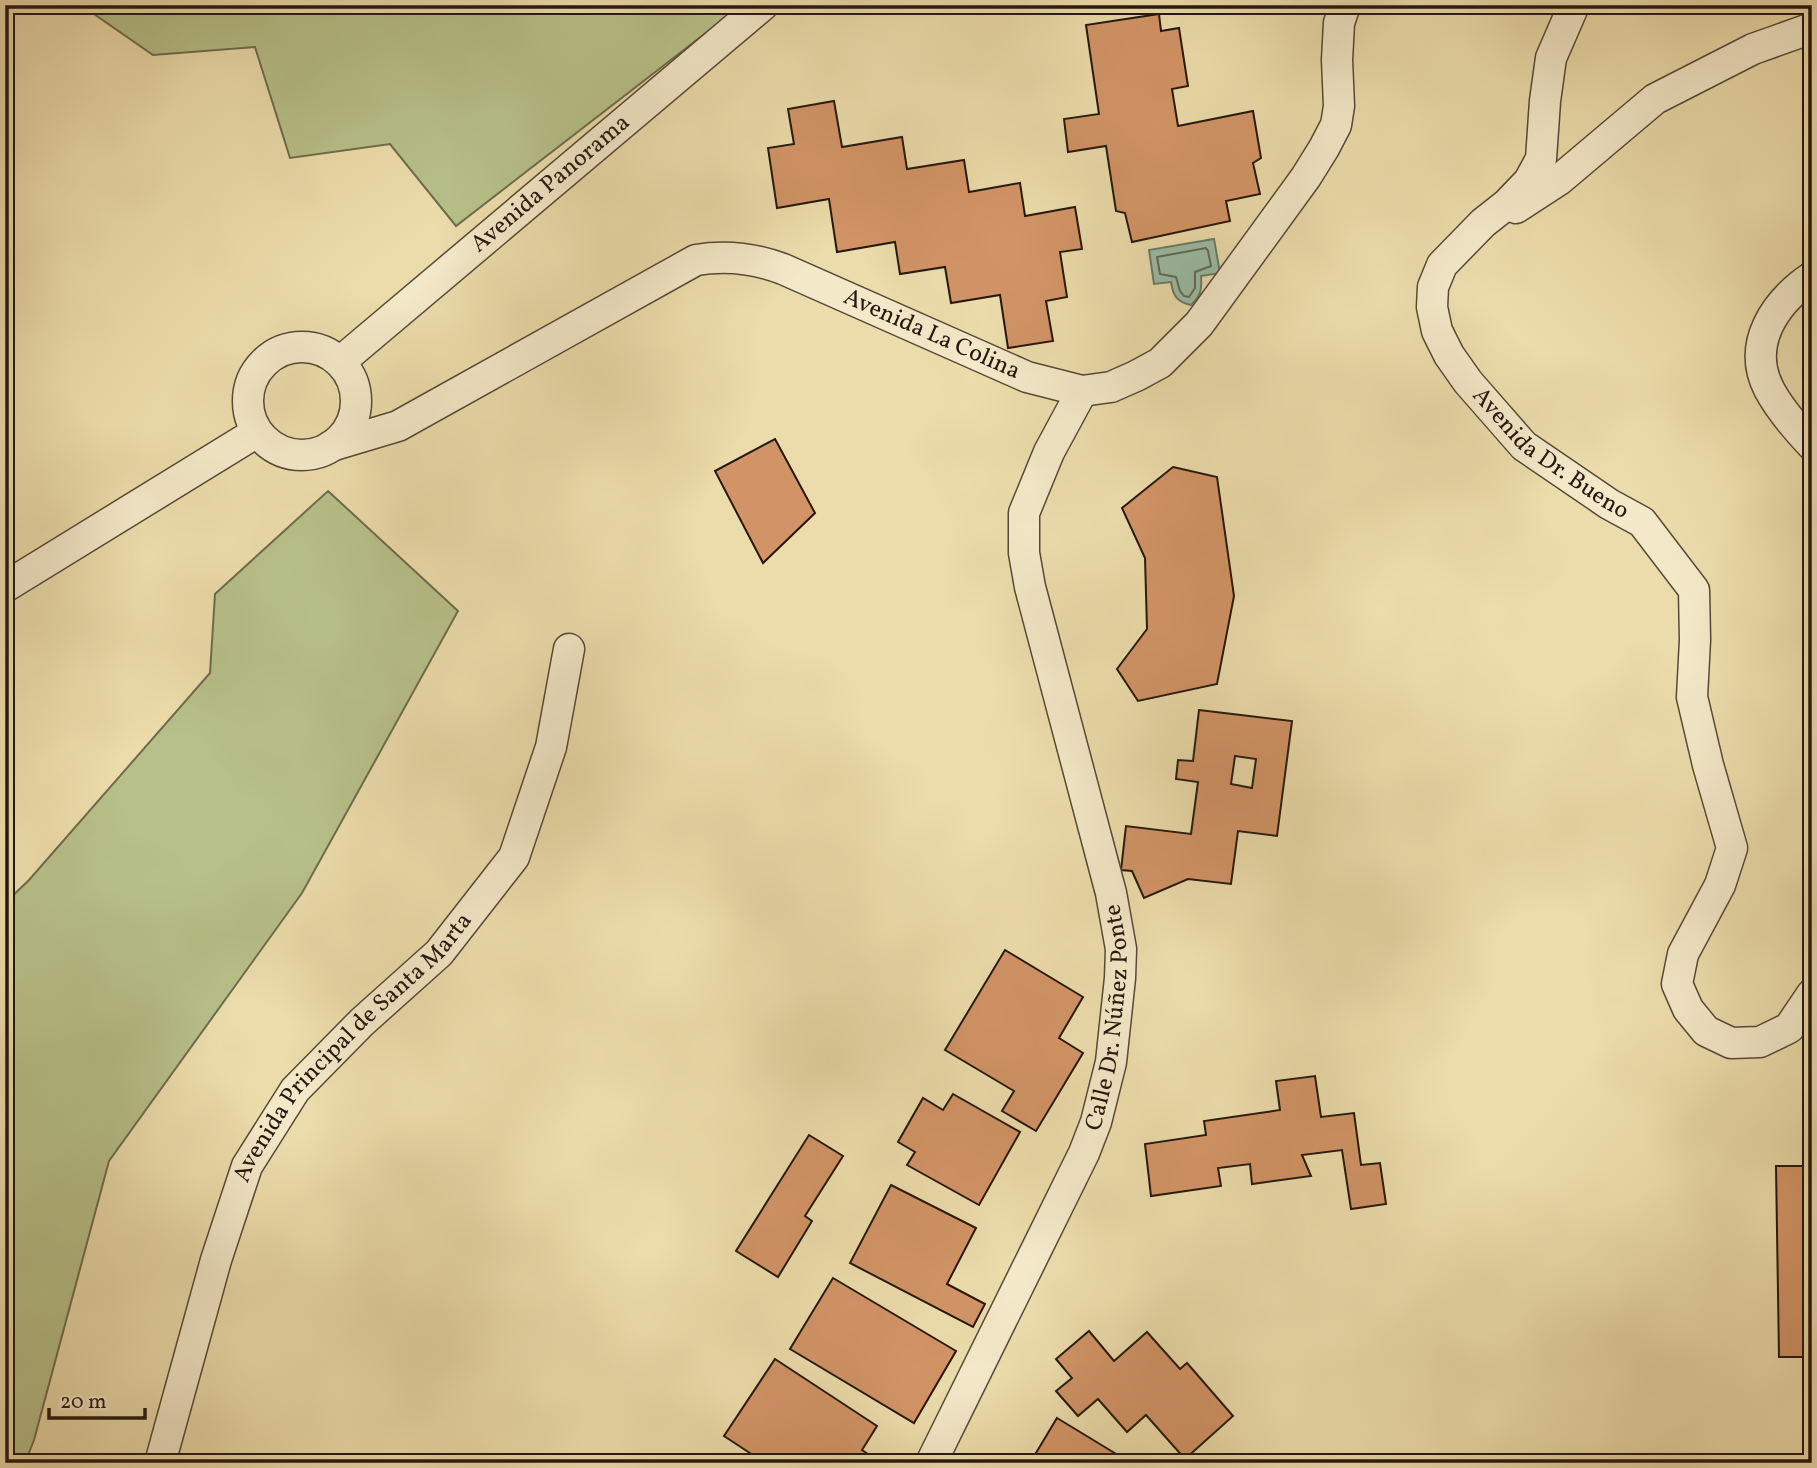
<svg xmlns="http://www.w3.org/2000/svg" width="1817" height="1468" font-family="Vollkorn,serif">
<style>
.green{fill:#b7c089;stroke:#6e6c4c;stroke-width:2}
.water{fill:#9abca4;stroke:#6b7a68;stroke-width:2}
.lines{fill:none;stroke-linecap:round;stroke-linejoin:round}
.shore{stroke:#606a59;stroke-width:2}
.building{fill:#d29466;stroke:#25180e;stroke-width:2;fill-rule:evenodd}
.street-casing{stroke:#574935;stroke-width:33}
.street{stroke:#f3e8c8;stroke-width:30}
.labels{text-anchor:middle;dominant-baseline:central;stroke-width:5;stroke-linejoin:round;paint-order:stroke}
.street-label{font-size:24px;fill:#25180e;stroke:#f3e8c8}
</style>
<rect width="100%" height="100%" fill="#ecdcab"/>
<filter id="stains"><feTurbulence type="fractalNoise" baseFrequency=".00286" numOctaves="4"/><feColorMatrix values="0 0 0 0 .2 0 0 0 0 .09 0 0 0 0 .02 0 0 0 .5 -.17"/></filter>
<radialGradient id="worn" r=".72"><stop offset=".6" stop-color="#630" stop-opacity="0"/><stop offset="1" stop-color="#630" stop-opacity=".3"/></radialGradient>
<!-- green -->
<g class="green">
<polygon points="81,5 742,5 456,226 390,144 290,158 255,47 153,55"/>
<polygon points="328,491 458,611 302,893 109,1161 34,1440 25,1463 5,1463 5,903 29,880 210,673 215,594"/>
</g>
<!-- water -->
<path class="water" d="M1214,239L1220,273L1201,276C1202,289 1201,296 1191,305C1177,302 1173,296 1171,282L1154,284L1149,250Z"/>
<g class="lines">
<!-- shore -->
<polygon class="shore" points="1206,248 1208,251 1211,266 1195,272 1195,288 1189,297 1184,296 1180,291 1176,277 1160,274 1157,257"/>
</g>
<!-- building -->
<g class="building">
<polygon points="1159,14 1161,31 1179,28 1188,86 1172,89 1178,126 1253,111 1261,158 1253,163 1260,194 1226,201 1230,221 1132,242 1125,213 1116,211 1106,146 1068,152 1064,119 1099,114 1086,25"/>
<polygon points="834,101 842,147 902,137 907,169 964,160 969,192 1020,183 1025,216 1075,207 1082,249 1060,252 1067,297 1046,301 1053,341 1008,348 1000,295 951,303 945,267 900,274 895,242 837,252 829,199 777,208 768,148 794,144 788,109"/>
<polygon points="775,439 815,513 763,563 715,471"/>
<polygon points="1173,467 1217,477 1234,596 1217,684 1138,701 1117,669 1147,629 1145,558 1122,508"/>
<path d="M1199,710L1292,721L1277,836L1238,831L1231,884L1188,879L1144,898L1132,871L1121,870L1126,826L1191,834L1198,782L1176,779L1178,760L1193,761ZM1235,756L1256,759L1252,788L1231,784Z"/>
<polygon points="1005,950 1083,997 1059,1038 1083,1053 1036,1131 1002,1111 1014,1091 945,1050"/>
<polygon points="1315,1076 1321,1117 1354,1113 1361,1165 1380,1163 1386,1204 1351,1209 1342,1150 1302,1155 1311,1176 1252,1184 1250,1164 1218,1168 1221,1186 1151,1196 1145,1144 1206,1135 1204,1121 1280,1110 1276,1081"/>
<polygon points="953,1094 1020,1132 979,1205 907,1165 915,1152 898,1142 923,1098 943,1110"/>
<polygon points="809,1135 843,1156 805,1216 812,1221 778,1277 736,1251"/>
<polygon points="1776,1166 1812,1166 1812,1357 1779,1357"/>
<polygon points="891,1185 976,1228 947,1284 985,1304 973,1327 850,1263"/>
<polygon points="833,1278 956,1351 914,1423 790,1349"/>
<polygon points="1089,1331 1114,1361 1147,1332 1180,1369 1187,1363 1233,1416 1185,1459 1146,1415 1127,1432 1098,1399 1078,1416 1056,1391 1072,1378 1056,1359"/>
<polygon points="775,1359 877,1426 862,1450 881,1463 765,1463 724,1436"/>
<polygon points="1057,1418 1131,1463 1030,1463"/>
</g>
<g class="lines">
<defs>
<g id="street">
<path id="s1" d="M1574,5L1551,58L1545,101L1541,159L1529,181L1507,204L1483,223L1442,265L1433,287L1432,307L1437,331L1449,355L1468,382L1524,446L1609,504L1642,522L1694,590L1695,640L1692,697L1708,765L1732,848L1720,885L1683,954L1677,984L1688,1009L1706,1031L1731,1043L1760,1042L1789,1028L1812,994"/>
<polyline points="1516,208 1559,180 1655,99 1753,49 1812,28"/>
<path d="M1812,277C1775,302 1746,344 1769,389C1780,410 1796,428 1812,445"/>
<circle cx="302" cy="401" r="54"/>
<path id="s2" d="M340,362L763,5"/>
<path id="s3" d="M331,446L398,426L696,260C727,255 754,258 783,269L1027,377L1082,391L1111,387L1136,376L1160,363L1199,324L1306,177L1324,148L1336,125L1339,106L1337,60L1339,23L1345,5"/>
<polyline points="5,587 257,432"/>
<path id="s4" d="M160,1463L216,1260L247,1166L295,1090L362,1022L439,953L514,857L551,747L569,649"/>
<path id="s5" d="M931,1463L1084,1153L1096,1122L1111,1062L1120,978L1121,949L1111,893L1030,587L1024,553V513L1049,452L1082,391"/>
</g>
</defs>
<!-- street casing -->
<use href="#street" class="street-casing"/>
<!-- street -->
<use href="#street" class="street"/>
</g>
<g class="labels">
<!-- street labels -->
<g class="street-label">
<text stroke="none"><textPath href="#s2" startOffset="276">Avenida Panorama</textPath></text>
<text stroke="none"><textPath href="#s3" startOffset="662">Avenida La Colina</textPath></text>
<text stroke="none"><textPath href="#s1" startOffset="544">Avenida Dr. Bueno</textPath></text>
<text stroke="none"><textPath href="#s5" startOffset="485">Calle Dr. Núñez Ponte</textPath></text>
<text stroke="none"><textPath href="#s4" startOffset="469">Avenida Principal de Santa Marta</textPath></text>
</g>
</g>
<!-- margin -->
<rect width="1817" height="1468" fill="none" stroke="#ecdcab" stroke-width="28"/>
<rect x="7" y="7" width="1803" height="1454" fill="none" stroke="#25180e" stroke-width="3.5"/>
<rect x="14" y="14" width="1789" height="1440" fill="none" stroke="#25180e" stroke-width="2"/>
<!-- scale -->
<path d="M49 1408v10h96v-10" fill="none" stroke="#25180e" stroke-width="3.5"/>
<text x="60" y="1408" font-size="21" fill="#25180e" stroke="#f3e8c8" stroke-width="5" paint-order="stroke">20 m</text>
<rect width="100%" height="100%" filter="url(#stains)"/>
<rect width="100%" height="100%" fill="url(#worn)"/>
</svg>
